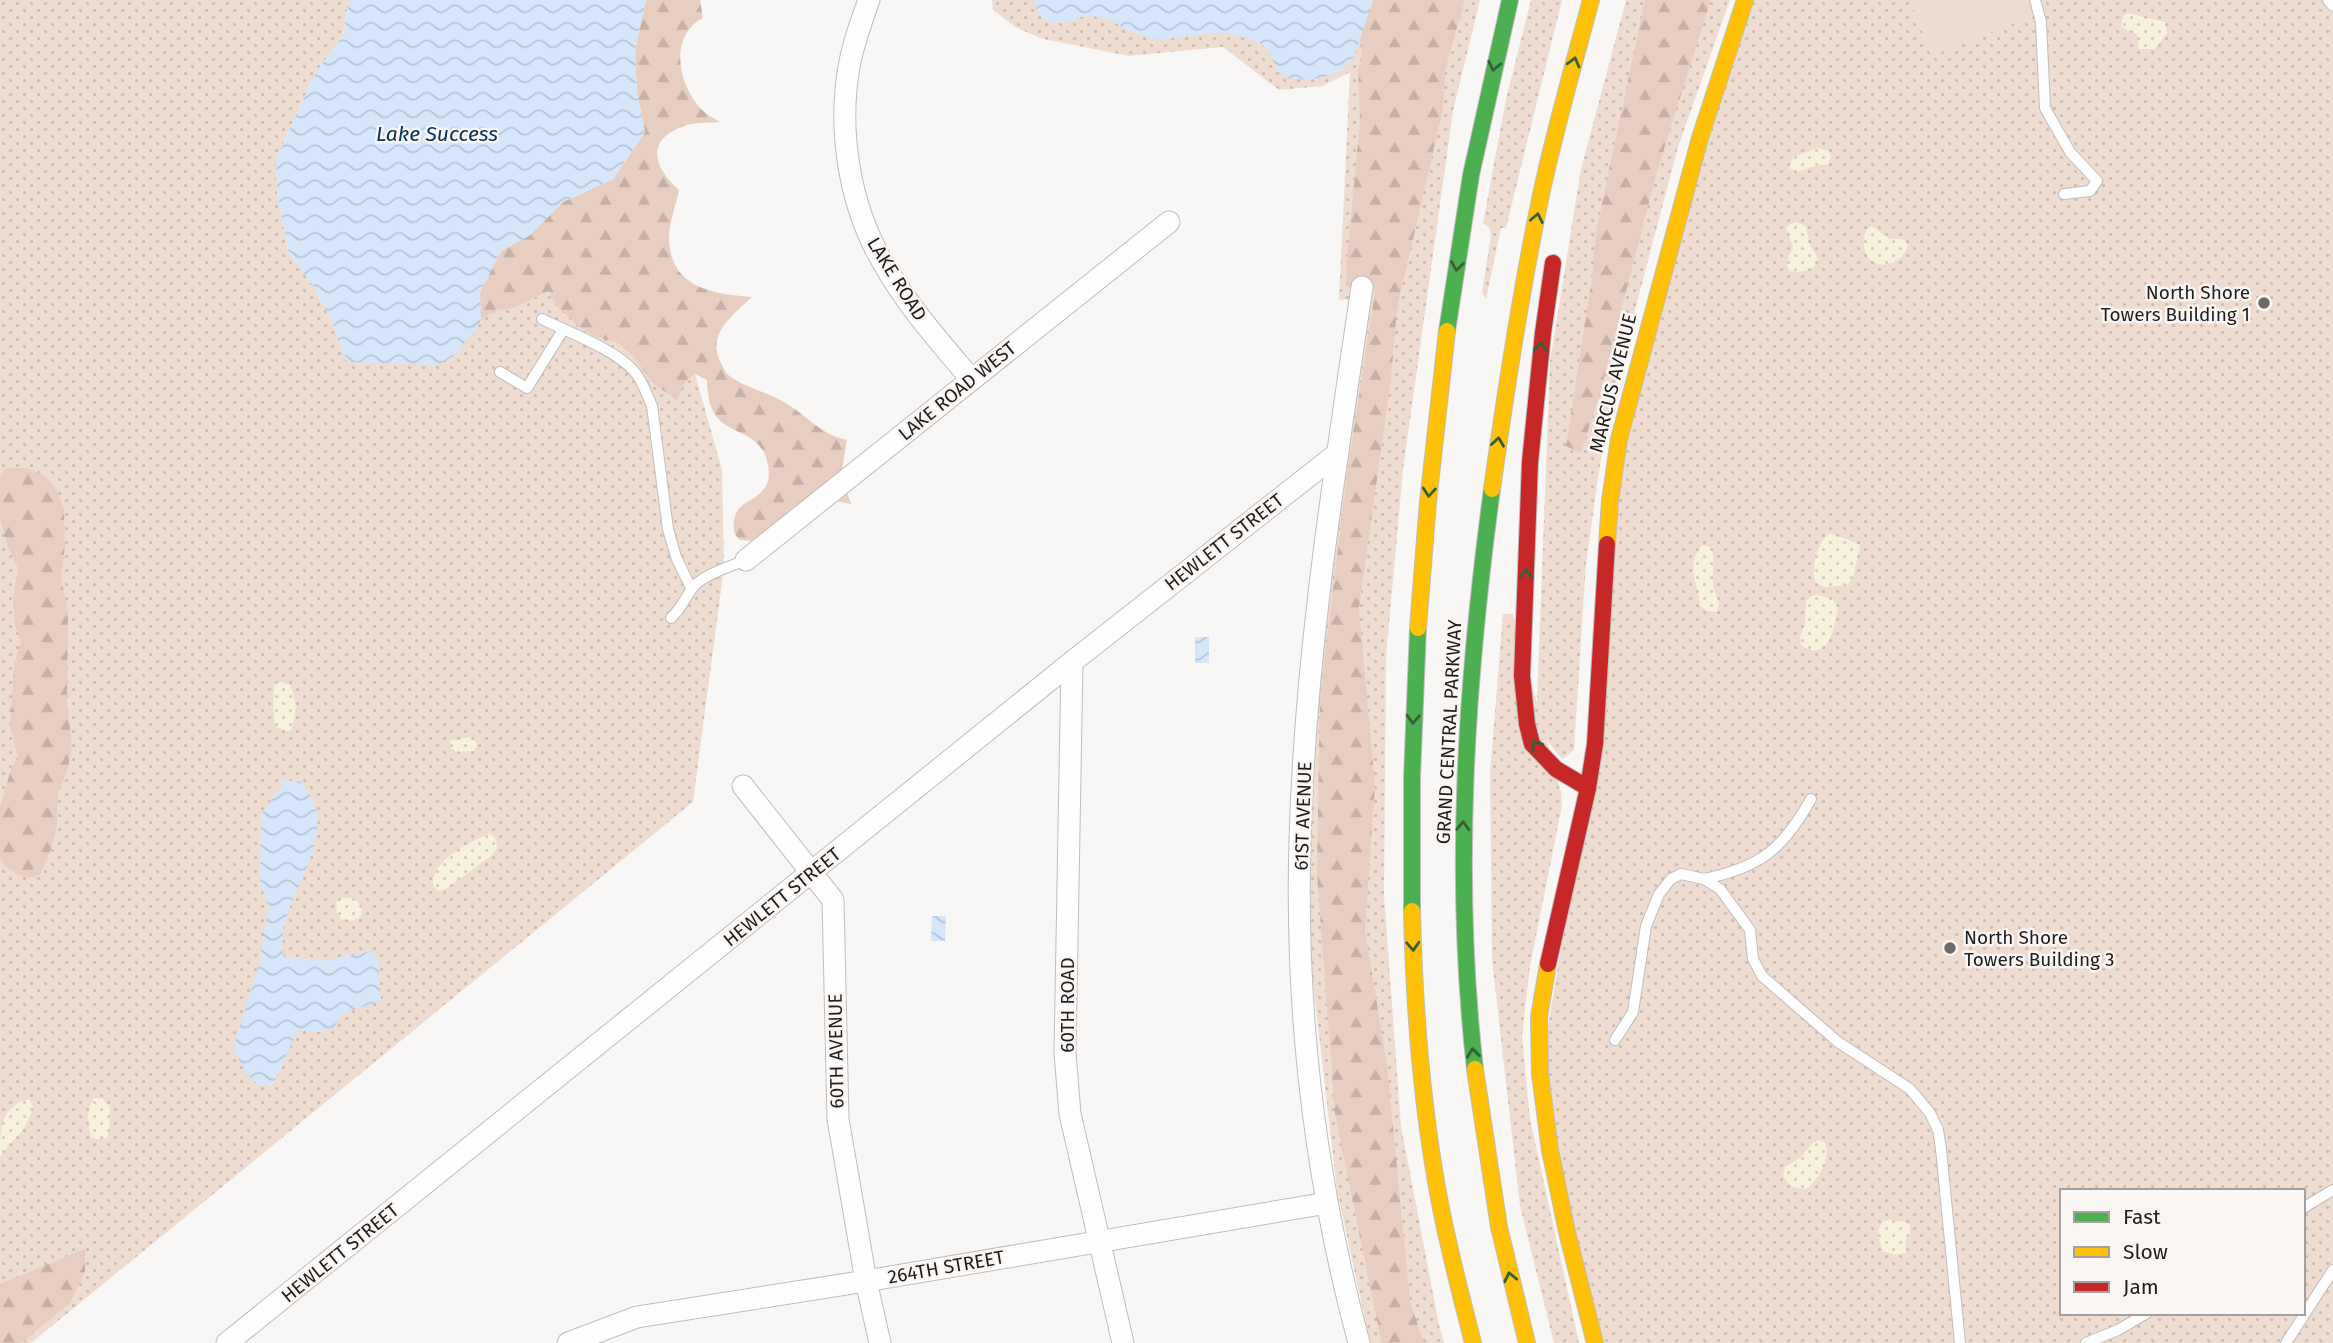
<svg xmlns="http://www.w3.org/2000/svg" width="2333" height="1343" font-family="'Fira Sans',sans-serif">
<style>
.grass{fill:url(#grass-dots);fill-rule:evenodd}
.forest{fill:url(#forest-firs)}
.sand{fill:url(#sand-dots)}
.pitch{fill:#efdcd1}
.water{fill:url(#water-waves)}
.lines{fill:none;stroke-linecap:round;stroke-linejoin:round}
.lane-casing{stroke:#c0bebd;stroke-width:12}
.street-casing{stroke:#c0bebd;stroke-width:23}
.fast-casing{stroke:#c0bebd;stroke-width:18}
.slow-casing{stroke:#c0bebd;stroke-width:18}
.jam-casing{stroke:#c0bebd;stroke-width:18}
.lane{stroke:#fefefe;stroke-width:10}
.street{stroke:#fefefe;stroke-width:21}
.fast{stroke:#4caf50;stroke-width:16}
.slow{stroke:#ffc107;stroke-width:16}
.jam{stroke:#c62828;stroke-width:16}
.oneway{stroke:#346034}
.poi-dot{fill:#6c6b69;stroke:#faf6f4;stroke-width:2.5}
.labels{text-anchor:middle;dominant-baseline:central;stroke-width:5;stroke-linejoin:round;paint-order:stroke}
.street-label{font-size:19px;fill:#201f1e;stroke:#faf6f4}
.poi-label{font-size:19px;fill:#201f1e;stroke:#faf6f4;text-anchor:end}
.water-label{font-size:21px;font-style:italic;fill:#073361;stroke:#faf6f4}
</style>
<defs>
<pattern id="grass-dots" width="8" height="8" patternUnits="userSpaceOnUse" patternTransform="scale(1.75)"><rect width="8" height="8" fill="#efdcd1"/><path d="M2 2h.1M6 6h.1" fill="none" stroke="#cdbcb3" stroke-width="1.8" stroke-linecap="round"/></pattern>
<pattern id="forest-firs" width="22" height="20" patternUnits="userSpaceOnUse" patternTransform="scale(1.75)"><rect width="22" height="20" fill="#e8cec0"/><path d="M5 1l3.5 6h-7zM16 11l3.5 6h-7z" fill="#c7b0a5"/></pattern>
<pattern id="sand-dots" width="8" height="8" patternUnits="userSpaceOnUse" patternTransform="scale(1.75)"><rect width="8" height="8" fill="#f8f2dc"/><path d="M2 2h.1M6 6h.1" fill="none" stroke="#d4cfbc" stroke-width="1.8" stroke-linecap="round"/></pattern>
<pattern id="water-waves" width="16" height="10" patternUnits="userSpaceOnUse" patternTransform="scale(1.75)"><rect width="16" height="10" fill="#d5e6fb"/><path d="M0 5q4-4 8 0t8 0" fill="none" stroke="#b7c5d7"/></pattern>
</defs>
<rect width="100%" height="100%" fill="#f9f7f5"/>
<!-- grass -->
<g class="grass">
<polygon points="0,0 354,0 348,3 343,36 316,72 276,159 277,192 288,251 313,286 334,325 347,362 453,356 463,343 480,292 666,271 722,470 724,568 693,802 31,1343 0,1343"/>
<polygon points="992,0 1480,0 1453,111 1403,470 1386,657 1384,896 1401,1126 1439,1325 1444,1343 1370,1343 1337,1190 1311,967 1310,818 1317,673 1364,297 1339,300 1350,72 1323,86 1279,90 1223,47 1129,56 1043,39 1015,27 993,10"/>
<polygon points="1531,0 1562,0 1506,228 1501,228 1486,299 1482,293 1491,235 1489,227 1483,223 1506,99"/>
<polygon points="1626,0 1730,0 1678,147 1607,416 1586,563 1574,750 1562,759 1536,727 1550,362 1581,169"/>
<path d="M1745,0H2333V1343H1595L1540,1074L1588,788L1610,501ZM2062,1191H2303V1313H2062Z"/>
<polygon points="1503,614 1513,614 1561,792 1562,806 1530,966 1522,1036 1530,1119 1579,1343 1554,1343 1520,1206 1492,959 1490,773"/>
</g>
<!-- forest -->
<g class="forest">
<path d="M646,0H700L703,18C668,36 678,86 702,110C707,115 714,118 720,122C710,123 697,122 687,125C646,138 651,165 679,190C676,205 669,223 669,238C670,288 712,294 752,297C732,316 706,334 721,363C723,366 724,370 726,373C738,385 769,393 784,402C808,416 819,434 847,440L841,476L851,504L830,500L776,524L753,541L740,540C734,535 733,529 734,521C737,501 751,504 762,491C769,485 770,475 768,466C764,432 729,435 716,416C709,406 707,392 707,380L695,374L685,382L677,400L654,384L632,355L616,342L594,336L578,326L555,304L549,291L513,308L497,310L481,319L480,292L501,251L530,235L563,202L613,179L645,132L637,93L635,50Z"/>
<polygon points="1373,0 1465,0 1445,70 1443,109 1397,308 1391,379 1359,608 1375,786 1365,930 1387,1065 1410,1301 1424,1343 1382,1343 1376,1316 1335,1114 1317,874 1320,696 1347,474 1375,291 1368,282 1354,288 1347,286 1346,270 1360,121 1358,70 1362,55 1360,39"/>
<polygon points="1645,0 1711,0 1657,171 1600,393 1581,453 1566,446 1593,272 1596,232"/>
<path d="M6,468H27L44,475L57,490L64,509L65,546L61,578L68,611L67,704L72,747L67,771L58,792L57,825L51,849L40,875C24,881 7,872 0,857V807L12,766L18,758L10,727L14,664L21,642L15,625L13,598L18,569L7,544L0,518V475Z"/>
<polygon points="85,1249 85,1272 70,1303 21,1343 0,1343 0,1284"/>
</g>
<!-- sand -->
<g class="sand">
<polygon points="2128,13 2165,22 2167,33 2155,49 2139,49 2137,34 2121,27 2123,16"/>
<polygon points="1818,148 1828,151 1831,156 1828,164 1811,167 1797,172 1789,168 1793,157"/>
<path d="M1796,222L1805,226C1808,232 1808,237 1809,243C1811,248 1816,253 1817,258C1818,271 1799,273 1790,271C1783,261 1791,256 1793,246L1786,229L1790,224Z"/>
<path d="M1871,226L1890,239H1903L1908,245C1900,271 1862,272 1864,241C1864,233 1866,230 1871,226Z"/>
<path d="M1828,534C1835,534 1854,541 1860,546L1853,578L1847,585L1825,587L1816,583C1810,571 1817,542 1828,534Z"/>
<path d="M1702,545L1710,547C1717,559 1711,573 1713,586C1715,597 1723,601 1716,612L1708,611L1700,606C1698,583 1685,565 1702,545Z"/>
<path d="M1818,595L1832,599L1838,606C1835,627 1829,664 1801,645L1800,638L1805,623L1806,601L1812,596Z"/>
<path d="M281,682L290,685C297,699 297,715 291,730L286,731L275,726C273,719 273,689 275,683Z"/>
<polygon points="471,737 477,744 474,751 456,752 450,747 450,741"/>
<path d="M490,833L496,839L497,848L491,856L447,888L439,891L433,886C431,859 470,843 490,833Z"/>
<polygon points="343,898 354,898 362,907 361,917 351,921 341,919 337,912 336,902"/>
<path d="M95,1098L103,1099L110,1107L109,1132L107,1138L97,1139L91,1137C88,1124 85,1108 95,1098Z"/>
<path d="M29,1099L33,1107C26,1133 14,1137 0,1157C0,1127 0,1108 29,1099Z"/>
<path d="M1819,1140L1825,1143C1831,1158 1819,1180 1806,1189C1795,1190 1788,1184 1783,1176L1785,1167L1800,1158L1813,1143Z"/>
<path d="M1889,1220L1905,1222L1910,1225V1233L1905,1242L1906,1253L1894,1255L1883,1251C1879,1240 1875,1229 1884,1221Z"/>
</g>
<!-- pitch -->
<polygon class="pitch" points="1910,0 2024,0 2030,17 1931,56"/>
<!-- water -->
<g class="water">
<polygon points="354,0 646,0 635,50 637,93 645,132 613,179 563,202 530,235 501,251 480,292 481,319 477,329 453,356 439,365 347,362 334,325 313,286 288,251 277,192 276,159 316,72 343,36 348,3"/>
<polygon points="1036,0 1373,0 1353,59 1336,74 1310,80 1288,78 1277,69 1270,53 1258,41 1226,33 1208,33 1158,40 1127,30 1109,19 1087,15 1068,22 1049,23 1036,11"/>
<rect x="1195" y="637" width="14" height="26"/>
<path d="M285,780L301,782C305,789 313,798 315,805C330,856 272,907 284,957L323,961L372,951L378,960L381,1001L343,1013L333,1029L318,1032L298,1030L272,1086L258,1085L246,1073L233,1048L258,968L269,906L260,883L261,815Z"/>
<polygon points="932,916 946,916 945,941 931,941"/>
</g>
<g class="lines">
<defs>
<g id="lane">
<polyline points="2035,0 2041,22 2045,108 2070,152 2097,181 2090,191 2064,194"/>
<polyline points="2328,0 2333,6"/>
<path d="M542,319C570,333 614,349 634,371C643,381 647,395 652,406L668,529L676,557L691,588"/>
<polyline points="500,372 527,388 563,330"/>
<path d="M671,618C681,609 684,600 691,590C699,576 731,566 746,560"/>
<path d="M1704,879C1761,867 1783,849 1811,799"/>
<polyline points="1615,1040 1633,1012 1646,926 1659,894 1671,879 1681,874 1704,879 1720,889 1750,930 1753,959 1762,976 1838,1042 1910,1089 1930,1113 1938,1130 1941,1149 1960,1343"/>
<polyline points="2303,1208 2333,1190"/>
<polyline points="2086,1343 2118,1330 2147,1313"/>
<polyline points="2286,1343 2333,1270"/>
</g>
<g id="street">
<path d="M869,0C861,22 853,44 849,67C838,130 849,203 881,259C905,303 939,341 971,379"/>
<polyline points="746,560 1169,222"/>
<polyline points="1072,662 1065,1053 1070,1114 1123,1343"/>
<polyline points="743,786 833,900 838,1119 866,1281 880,1343"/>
<polyline points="227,1343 1072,662 1338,453"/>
<polyline points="568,1343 637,1317 866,1281 1327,1203"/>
<path d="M1359,1343C1315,1180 1295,1009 1300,840C1305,654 1335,470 1362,287"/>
</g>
<g id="fast">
<polyline points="1447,331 1471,175 1510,0"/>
<polyline points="1412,911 1412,777 1418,628"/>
<path d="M1475,1069C1453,875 1466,682 1492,489"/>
</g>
<g id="slow">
<path d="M1492,489C1506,389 1521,289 1542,190C1556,126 1574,63 1591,0"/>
<polyline points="1607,544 1610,501 1619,439 1700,138 1745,0"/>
<polyline points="1418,628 1428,502 1447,331"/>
<path d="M1412,911C1414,1003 1421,1097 1437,1187C1446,1240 1460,1291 1473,1343"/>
<polyline points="1548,964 1539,1017 1540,1074 1550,1150 1567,1232 1595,1343"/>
<polyline points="1475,1069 1499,1227 1527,1343"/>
</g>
<g id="jam">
<polyline points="1553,263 1543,333 1530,462 1522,676 1527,724 1532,744 1556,769 1588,788"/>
<polyline points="1548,964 1588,788 1595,744 1607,544"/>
</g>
</defs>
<!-- lane casing -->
<use href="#lane" class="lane-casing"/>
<!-- street casing -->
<use href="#street" class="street-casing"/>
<!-- fast casing -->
<use href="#fast" class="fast-casing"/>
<!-- slow casing -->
<use href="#slow" class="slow-casing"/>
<!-- jam casing -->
<use href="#jam" class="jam-casing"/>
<!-- lane -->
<use href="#lane" class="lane"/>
<!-- street -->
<use href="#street" class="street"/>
<!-- fast -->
<use href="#fast" class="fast"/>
<!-- slow -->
<use href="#slow" class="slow"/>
<!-- jam -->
<use href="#jam" class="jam"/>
</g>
<!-- one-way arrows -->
<defs><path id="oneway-chevron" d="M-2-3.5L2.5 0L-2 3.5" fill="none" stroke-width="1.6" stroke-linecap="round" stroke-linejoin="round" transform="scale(1.75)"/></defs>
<g class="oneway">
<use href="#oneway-chevron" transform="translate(1574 62) rotate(-75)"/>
<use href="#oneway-chevron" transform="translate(1494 66) rotate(102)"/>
<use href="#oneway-chevron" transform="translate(1537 218) rotate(-79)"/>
<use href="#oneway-chevron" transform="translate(1457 266) rotate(98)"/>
<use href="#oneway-chevron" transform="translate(1541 347) rotate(-84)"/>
<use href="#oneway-chevron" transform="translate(1498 442) rotate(-82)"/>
<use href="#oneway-chevron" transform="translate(1429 492) rotate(95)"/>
<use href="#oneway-chevron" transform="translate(1526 574) rotate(-88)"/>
<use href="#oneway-chevron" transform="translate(1413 719) rotate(93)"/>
<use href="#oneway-chevron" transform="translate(1536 745) rotate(-123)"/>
<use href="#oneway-chevron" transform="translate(1463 826) rotate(-88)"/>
<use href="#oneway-chevron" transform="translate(1413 946) rotate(87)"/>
<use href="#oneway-chevron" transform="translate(1473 1053) rotate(-97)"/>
<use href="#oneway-chevron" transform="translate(1510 1277) rotate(-102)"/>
</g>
<!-- markers -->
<g class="poi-dot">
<circle cx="2264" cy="303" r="7"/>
<circle cx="1950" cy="948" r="7"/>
</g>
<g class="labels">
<!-- street labels -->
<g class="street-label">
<text transform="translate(897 279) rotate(58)">LAKE ROAD</text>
<text transform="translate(1613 383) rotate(-76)">MARCUS AVENUE</text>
<text transform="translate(957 391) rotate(-39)">LAKE ROAD WEST</text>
<text transform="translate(1224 542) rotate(-38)">HEWLETT STREET</text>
<text transform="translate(1449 732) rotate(-87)">GRAND CENTRAL PARKWAY</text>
<text transform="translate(1303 816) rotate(-88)">61ST AVENUE</text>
<text transform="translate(782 897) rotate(-39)">HEWLETT STREET</text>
<text transform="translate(1067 1005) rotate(-90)">60TH ROAD</text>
<text transform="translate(836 1051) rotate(-91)">60TH AVENUE</text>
<text transform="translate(340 1253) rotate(-39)">HEWLETT STREET</text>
<text transform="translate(946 1267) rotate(-10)">264TH STREET</text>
</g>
<!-- poi labels -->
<g class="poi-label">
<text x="2250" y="292">North Shore<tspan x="2250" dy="22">Towers Building 1</tspan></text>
<text x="1964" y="937" text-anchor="start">North Shore<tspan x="1964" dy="22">Towers Building 3</tspan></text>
</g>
<!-- water labels -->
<g class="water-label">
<text x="437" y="134">Lake Success</text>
</g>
</g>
<!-- legend -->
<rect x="2060" y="1189" width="245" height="126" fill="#faf6f4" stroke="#a3a09e" stroke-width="2"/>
<rect x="2074" y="1212" width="35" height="10" fill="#4caf50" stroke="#a3a09e" stroke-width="2"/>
<text x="2123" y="1224" font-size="21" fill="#201f1e">Fast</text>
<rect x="2074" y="1247" width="35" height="10" fill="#ffc107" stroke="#a3a09e" stroke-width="2"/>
<text x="2123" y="1259" font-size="21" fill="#201f1e">Slow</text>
<rect x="2074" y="1282" width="35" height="10" fill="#c62828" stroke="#a3a09e" stroke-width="2"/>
<text x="2123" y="1294" font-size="21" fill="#201f1e">Jam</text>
</svg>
